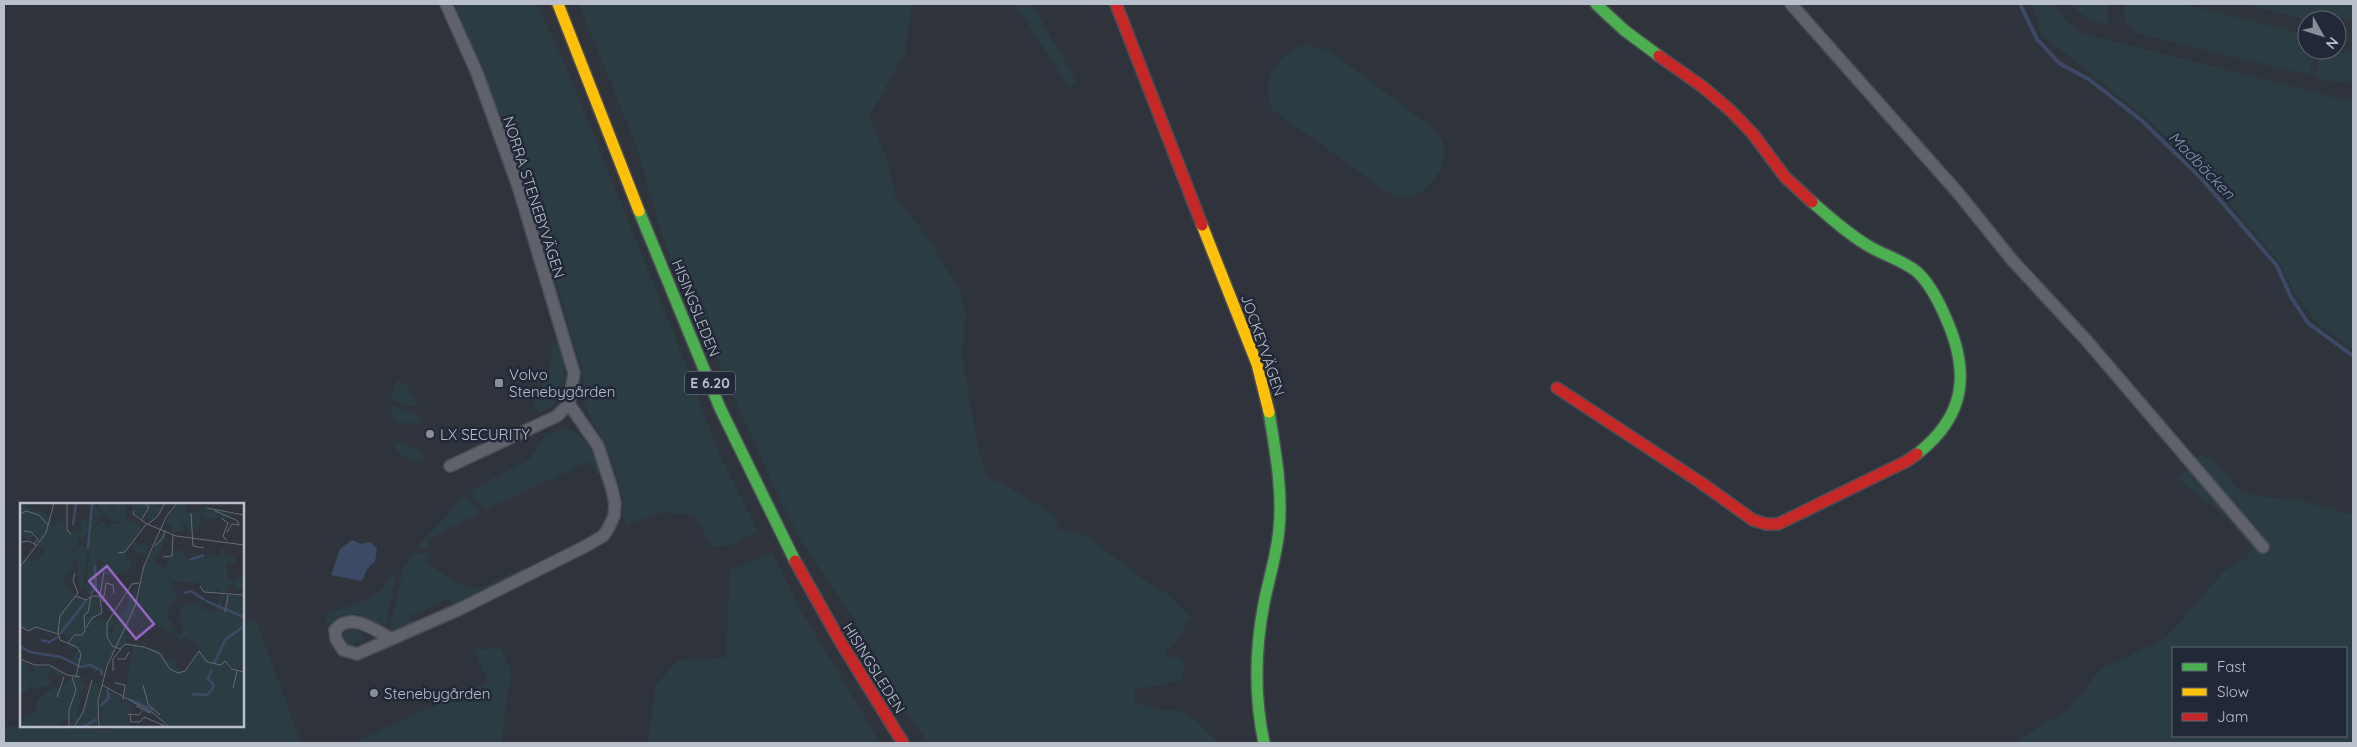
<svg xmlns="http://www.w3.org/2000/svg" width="2357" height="747" font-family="Quicksand,sans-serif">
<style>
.green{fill:#2b3d42;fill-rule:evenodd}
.water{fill:#3d4a66}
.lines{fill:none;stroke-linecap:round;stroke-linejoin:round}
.stream{stroke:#3d4a66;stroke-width:4}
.street-casing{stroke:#4b4e55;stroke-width:14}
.fast-casing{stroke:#4b4e55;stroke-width:14}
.slow-casing{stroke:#4b4e55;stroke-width:14}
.jam-casing{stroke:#4b4e55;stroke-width:14}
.street{stroke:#5f626a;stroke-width:11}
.fast{stroke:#4caf50;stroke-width:11}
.slow{stroke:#ffc107;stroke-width:11}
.jam{stroke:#c62828;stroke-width:11}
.poi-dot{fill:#898e9a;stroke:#212837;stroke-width:2}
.labels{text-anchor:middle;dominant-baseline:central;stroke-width:5;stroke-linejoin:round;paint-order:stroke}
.shield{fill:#212837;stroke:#8c929f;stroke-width:1}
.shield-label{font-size:14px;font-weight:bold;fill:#babfcc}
.street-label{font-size:15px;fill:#babfcc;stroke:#212837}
.poi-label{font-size:15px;fill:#babfcc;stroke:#212837;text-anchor:start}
.water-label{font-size:16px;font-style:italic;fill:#8392b2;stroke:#212837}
.inset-river{fill:none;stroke:#3d4a66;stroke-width:2.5}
.inset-road{fill:none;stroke:#666b76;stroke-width:1}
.view{fill:#9467c4;fill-opacity:0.15;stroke:#9467c4;stroke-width:2.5}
.inset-edge{fill:none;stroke:#babfcc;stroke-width:2.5}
</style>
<rect width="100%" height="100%" fill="#2e333c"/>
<!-- green -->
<g class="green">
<polygon points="455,4 537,4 563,60 674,334 719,453 758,531 729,546 712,547 695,516 663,512 627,526 623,518 623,499 613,464 584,403 584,379 542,234 503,122"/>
<path d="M579,4H911L906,51L869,117L887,160L895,196L920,227L960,290L966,312L962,355L977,444L986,475L1023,495L1054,516L1059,529L1084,535L1144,580L1172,597L1191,617L1175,644L1165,651L1166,656L1181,658L1185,665L1180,681L1134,690V700C1155,713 1158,707 1179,711C1194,714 1208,733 1218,743H929L897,701L871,648L845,605L802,543L774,487L698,316L692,311L666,248L636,145Z"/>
<polygon points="1016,4 1032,4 1077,83 1069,88"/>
<path d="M2032,4H2054C2062,18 2072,26 2085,34L2353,102V349L2318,324L2295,294L2281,264L2205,175L2145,117L2043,36Z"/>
<path d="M2071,4H2109L2107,11L2110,26C2093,22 2082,17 2071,4Z"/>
<path d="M2126,4H2183L2300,33L2307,40V50H2315L2309,75L2136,33C2126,24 2120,17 2126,4Z"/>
<polygon points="2245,4 2353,4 2353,21 2319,13 2303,19"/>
<path d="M1308,44L1332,53L1433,128C1437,133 1442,139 1444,145C1449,164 1429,193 1410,197C1401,199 1394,195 1387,192L1273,110C1256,83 1279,50 1308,44Z"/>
<polygon points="2322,50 2344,53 2353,50 2353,80 2339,83 2314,77"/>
<path d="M555,337C558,340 559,346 561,351C567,374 567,405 539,412L535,410L534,405L552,361L551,345Z"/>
<polygon points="397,379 408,387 419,408 391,399"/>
<polygon points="388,404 421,416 418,424 407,422 399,425"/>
<path d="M563,428C583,432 597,454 601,473H596L591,461L489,508L486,509L473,498L471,493L476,487L529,460L545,435Z"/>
<path d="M398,443H403L424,454L423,462C410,461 400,457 394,445Z"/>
<path d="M2201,455L2212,460L2242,492L2257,496L2302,501L2353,515V743H2014L2072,707L2099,670L2166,638L2224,571L2247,558L2252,548L2229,520L2177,478ZM2173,648H2346V736H2173Z"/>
<polygon points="463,497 476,507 480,513 432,537 427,541 431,548 416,548"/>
<polygon points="429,552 426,563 469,589 483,587 524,567 527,569 453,605 450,598 410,616 413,624 392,631 390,629 403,569 413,555"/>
<polygon points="773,553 799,608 880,743 647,743 656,684 679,660 726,658 730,569"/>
<polygon points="397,571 385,628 371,624 357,614 339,616 330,624 326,622 326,617 328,614 374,596"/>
<polygon points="256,620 301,743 4,743 4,726 108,730 122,726 242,726 243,624"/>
<polygon points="354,627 365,638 350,646 344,641 343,635 347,629"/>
<polygon points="501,648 511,671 501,743 352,743 488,682 474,650"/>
</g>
<!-- water -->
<polygon class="water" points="352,540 361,544 370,542 377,548 375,562 367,569 362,581 331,575 340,549"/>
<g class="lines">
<!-- stream -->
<polyline class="stream" points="2020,4 2037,39 2059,63 2090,80 2141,120 2201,178 2277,266 2291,297 2308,323 2353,356"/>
<defs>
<g id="street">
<polyline points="446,4 477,73 518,186 574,373 569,404 557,416 450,466"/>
<polyline points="1791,4 1959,194 2012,260 2087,341 2263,547"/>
<path d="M392,639C374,630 351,611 335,630L336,639L343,650L357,654L460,609L586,546L603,536L608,529L614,516L615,503L612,489L598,446L569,404"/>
</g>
<g id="fast">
<polyline points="1596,4 1624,30 1659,56"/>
<path d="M1812,202C1831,218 1850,236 1872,248C1887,256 1903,261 1916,271C1929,282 1938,300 1945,316C1970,371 1967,415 1917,454"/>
<polyline points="639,211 720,408 795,561"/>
<path d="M1264,743C1254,696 1255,650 1264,603C1269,578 1277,554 1279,529C1283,491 1275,449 1269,412"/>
</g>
<g id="slow">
<polyline points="558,4 639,211"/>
<polyline points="1202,225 1257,364 1269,412"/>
</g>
<g id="jam">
<polyline points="1116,4 1202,225"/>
<polyline points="1659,56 1703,87 1731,111 1753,134 1785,177 1812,202"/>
<polyline points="1557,388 1700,482 1753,520 1766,524 1778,524 1907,461 1917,454"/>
<polyline points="795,561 840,641 903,743"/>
</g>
</defs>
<!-- street casing -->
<use href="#street" class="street-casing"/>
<!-- fast casing -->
<use href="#fast" class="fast-casing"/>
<!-- slow casing -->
<use href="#slow" class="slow-casing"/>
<!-- jam casing -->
<use href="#jam" class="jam-casing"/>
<!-- street -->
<use href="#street" class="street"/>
<!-- fast -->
<use href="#fast" class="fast"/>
<!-- slow -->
<use href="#slow" class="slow"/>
<!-- jam -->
<use href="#jam" class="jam"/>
</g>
<!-- markers -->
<g class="poi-dot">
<rect x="494" y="378" width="10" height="10" rx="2.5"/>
<circle cx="430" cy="434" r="5"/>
<circle cx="374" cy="693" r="5"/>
</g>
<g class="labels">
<!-- shield labels -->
<rect class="shield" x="685" y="371.5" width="50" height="23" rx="4"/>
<g class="shield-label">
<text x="710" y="383">E 6.20</text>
</g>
<!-- street labels -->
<g class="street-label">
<text transform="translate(534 197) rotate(72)">NORRA STENEBYVÄGEN</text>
<text transform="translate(696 308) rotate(68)">HISINGSLEDEN</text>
<text transform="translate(1263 345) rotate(71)">JOCKEYVÄGEN</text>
<text transform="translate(874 668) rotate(58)">HISINGSLEDEN</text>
</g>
<!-- poi labels -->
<g class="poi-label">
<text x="509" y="374">Volvo<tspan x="509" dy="17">Stenebygården</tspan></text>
<text x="440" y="434">LX SECURITY</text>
<text x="384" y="693">Stenebygården</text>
</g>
<!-- water labels -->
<g class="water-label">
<text transform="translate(2202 165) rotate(46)">Madbäcken</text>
</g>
</g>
<!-- overview -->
<g transform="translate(20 503)">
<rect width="224" height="224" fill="#2e333c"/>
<path d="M0,0L30,13L33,24L37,22L36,17L43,19L48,29L59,30L58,39L51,47L53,49L59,42L67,46L64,84L71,76L67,75L71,29L81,18L95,30L88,20L100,21L101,19L85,14L99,0H105V12L109,18L120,21L118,24L121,25L105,48L107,56L112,58L110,68H102L96,73L83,71L77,66L86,59L77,56L76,85L68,92L66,86L59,84L57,56L51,59L53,66L44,74V79L56,92L67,98L69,93H80L81,108L73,119L82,114L87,120L93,112L91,117L92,118L97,108L92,124L88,125L89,131L92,126L90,137L97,114L101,112L108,102L107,94L117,84L115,100L82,173L80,167L76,168L74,174L78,177L71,174L75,170L72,165H61V160L51,158L60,142L58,139L52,147L48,144L53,131L48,134L21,124L16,137L17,124L10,129L0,123V65L4,61L0,57L10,52L8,57L14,59L26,48L17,43L19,32L9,30L13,32L11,37L0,32V25L1,27L4,23L0,22L3,15L0,13ZM73,0L83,14L73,15L79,18L72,26ZM77,0H97L84,12ZM111,0L129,3L125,0H132L138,5L144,0L138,13L131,17L125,13L133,9L127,11L126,5L123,14L113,10ZM158,0H167L165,7L172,10L184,4L211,11L210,15L203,16L200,10L196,11L200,15L186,16L181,9L179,28L166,25L162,17L164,27L154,30L150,22H144ZM61,15L69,18L68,29L60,38ZM142,29H144L143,44L134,55L136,61L145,64L153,47H159L171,59L173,54L192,55L194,52L202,53L200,46L204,42V50L208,54L213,52L217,60L206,59L208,75L214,79L219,73L224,74V164L217,167L206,158L202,161L205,159L211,167L224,170V224H150L131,208L104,195L113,144L106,142L101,146L95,144L114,107L116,112L121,114L117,111L124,115L114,113L104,132L112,134V137L106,134V140H103L102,145L105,141L122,143V138L126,140L125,143L144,150V155L155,156L157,165L164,169L180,148L174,137L171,139L166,134L160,139L165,146L161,143L157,133L126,117L128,113L122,111L125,108L123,104L114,106L120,79L125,75L123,70L128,69L123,67L126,60H130L128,56ZM150,78L179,80L186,88L197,90L196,86L199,85L202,90L206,91L212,79L218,87L223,84V92H208L206,106L202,103L204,92L201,93L195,109L181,106V99L162,103L158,117L161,119L163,132L153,129L156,125L149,127L152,119L147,114L148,108L155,96L158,97ZM113,39L123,43L128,39V53L116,49L112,42ZM0,157L8,161L7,165L13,171L11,179L15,163L31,164L43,171V174L35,171L33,166L31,171V166L27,174L31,179L27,183L12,186L11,180L9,187L0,191ZM59,167L60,172L71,176L61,175V180L66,183L58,193L62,195L57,207V213L60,214L54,224H50L52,217H42L40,224H17V214L16,224H0L5,213L16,210L17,198L26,189L36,184L40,186L52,174H57ZM74,179L80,181L77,224H55ZM82,186H85L83,189L87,188L89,196L88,187L102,195L100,199L106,198L112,201L109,200L113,205L107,210L112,224H80Z" fill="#2b3d42" fill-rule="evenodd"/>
<path class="inset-river" d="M53,22L56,0M68,46L72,0M169,57L184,52M164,90L171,88L185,97M71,91L76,84L75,62M186,98L205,106M206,106L223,114M40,131L66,98M21,137L29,139L38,134M0,143L10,149L41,154L61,164L70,162L81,167L82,173M194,161L205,137L224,123M172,191L187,192L191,188L194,182L188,176L192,166M109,196L133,207M80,203L89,195L87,186M63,224L77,216"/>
<path class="inset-road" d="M47,0V27L51,31M187,5L224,12M114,8L113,11L127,21L156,33L224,42M195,8L216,17M171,10L173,43L184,45M0,11L6,8L19,12L28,22M201,15L208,20L203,33L207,38M122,16L129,4L124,0M128,21L138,13L145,0M4,28L11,29L18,36L14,41M207,29L212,21L219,22L217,17M0,39L9,38L16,42M135,43L143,35L145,27M98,50L105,49L127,20M143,54L152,53L153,32M0,64L26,30L34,0M55,70L53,77L58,90L40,113L38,129L40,137L57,144L61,151L56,174M180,83L184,89L224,92M80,92L84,69M83,99L86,80L93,82L94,90M205,109L208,92M0,123L8,128L16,124L38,131M66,125L72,115L82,110L80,93H70M48,140L54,132H62L65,128L64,112L68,109L71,94L66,97L56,93M105,141L124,144L139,150L150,166L158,170L165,168L179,148L187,159L201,162L205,158L212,166L224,169M105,141L100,146L92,143L87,134V120L112,81L119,80M0,156L15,162H29L47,172L60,174M97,156H105L109,149M93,168V156L101,146M95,180L105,182L103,197M82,182L133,210L149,224M123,182L128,201L140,212M213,185L217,168M37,194L44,174M116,203L130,210M108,211L119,212L122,208M110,211L111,219H120L124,214L145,223M49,224V207L56,187L52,174M54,224L63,209L72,177M79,224L78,198L87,163L115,103L124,63L146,14L157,0"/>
<path class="view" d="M87,63L134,121L116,136L69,78Z"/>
<rect width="224" height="224" class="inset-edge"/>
</g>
<!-- border -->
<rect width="2357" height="747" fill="none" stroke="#babfcc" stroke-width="10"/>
<!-- legend -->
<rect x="2172" y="647" width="175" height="90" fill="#212837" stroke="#5e6473"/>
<rect x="2182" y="663" width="25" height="8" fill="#4caf50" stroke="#5e6473"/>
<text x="2217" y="672" font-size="15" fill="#babfcc">Fast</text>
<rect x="2182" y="688" width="25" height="8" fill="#ffc107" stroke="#5e6473"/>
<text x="2217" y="697" font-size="15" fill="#babfcc">Slow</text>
<rect x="2182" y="713" width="25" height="8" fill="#c62828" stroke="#5e6473"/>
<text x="2217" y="722" font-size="15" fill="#babfcc">Jam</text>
<!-- north arrow -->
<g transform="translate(2322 35) rotate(129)"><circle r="24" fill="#212837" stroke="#5e6473"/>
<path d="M0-4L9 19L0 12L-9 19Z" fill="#898e9a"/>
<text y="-8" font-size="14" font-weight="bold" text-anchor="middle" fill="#babfcc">N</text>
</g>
</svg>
